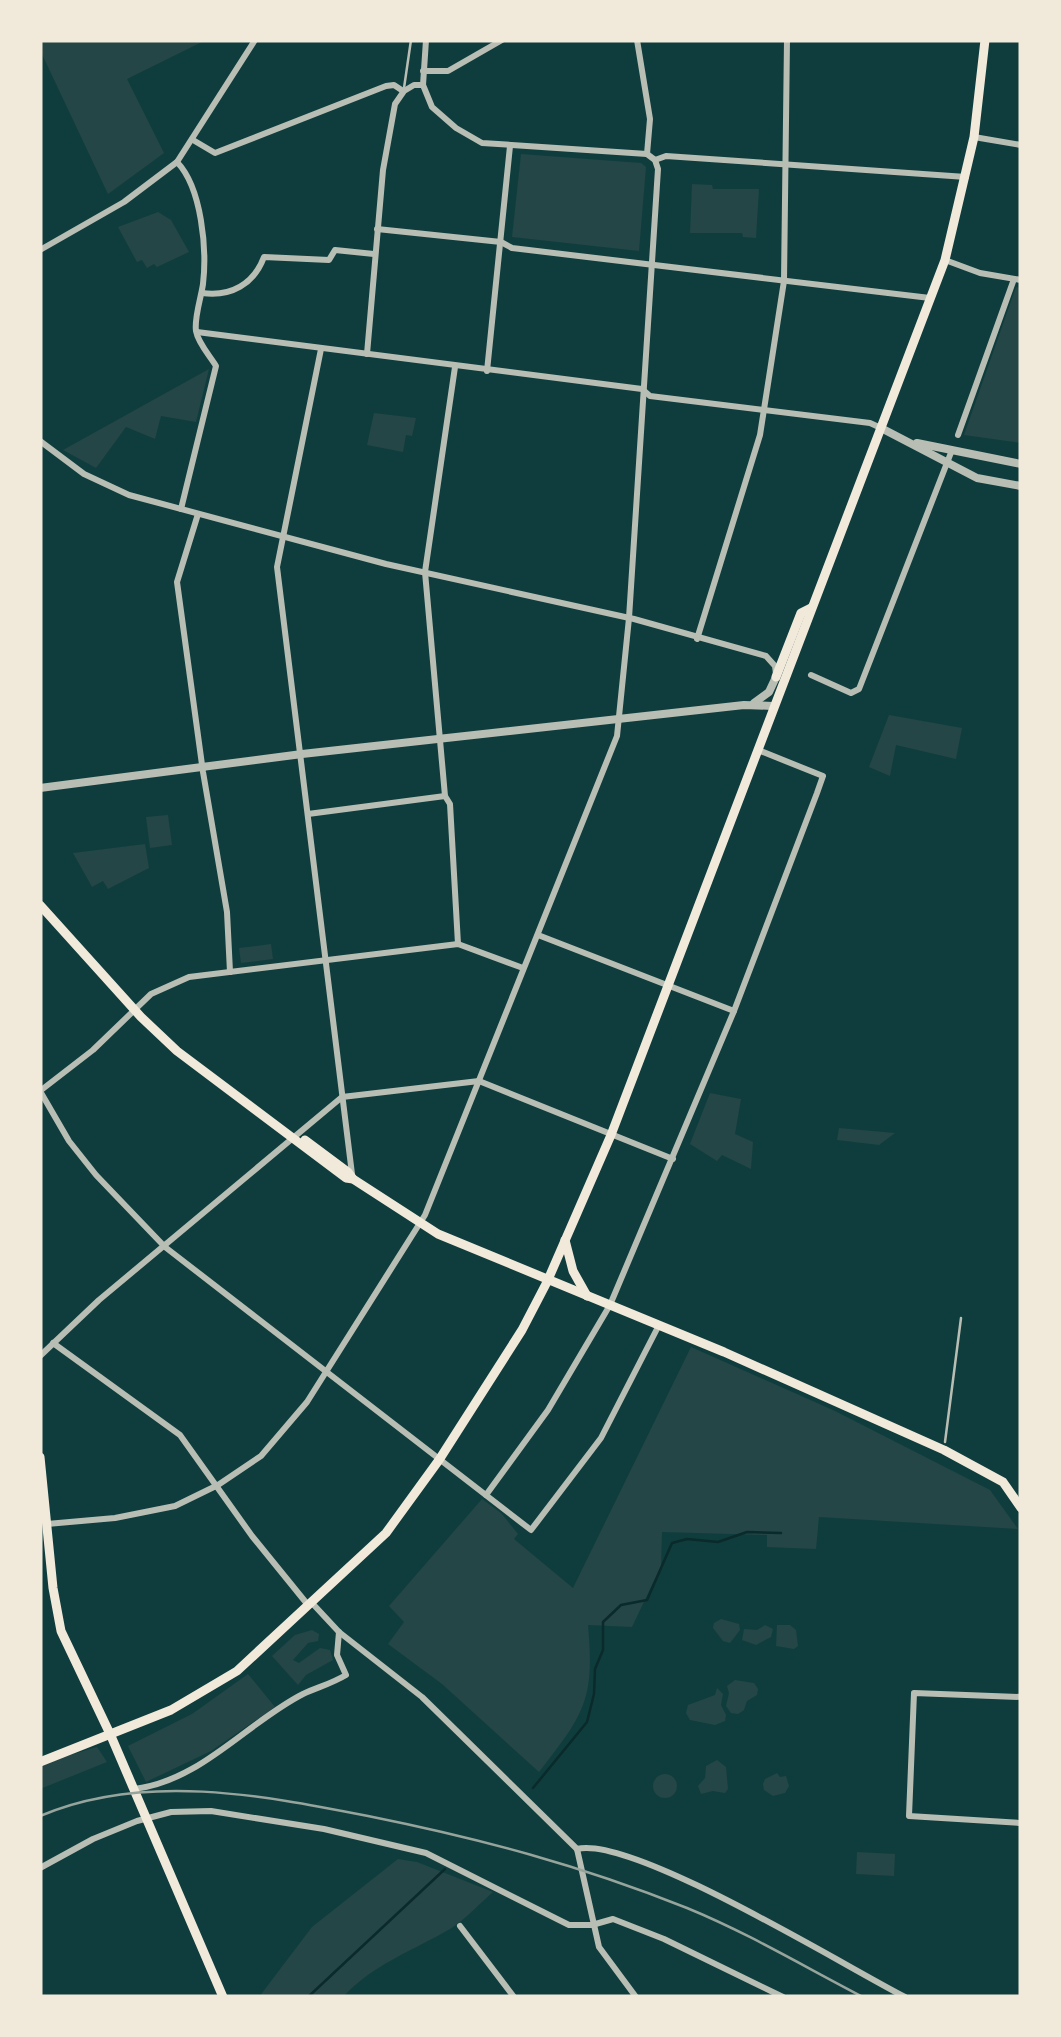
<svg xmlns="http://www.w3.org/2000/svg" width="1061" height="2037" font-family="Rubik,sans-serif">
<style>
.green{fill:#244646}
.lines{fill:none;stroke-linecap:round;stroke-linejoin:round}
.stream{stroke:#0a2a2b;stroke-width:2.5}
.service{stroke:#b8beb3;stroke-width:2.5}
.minor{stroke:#b8beb3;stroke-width:6}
.tertiary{stroke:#b8beb3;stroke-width:8}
.secondary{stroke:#f1e9da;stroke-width:9}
.rail{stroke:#97a49c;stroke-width:2.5}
</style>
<rect width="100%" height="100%" fill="#0f3d3e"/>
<!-- green -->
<g class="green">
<polygon points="40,40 206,40 127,79 164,153 108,194 40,50"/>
<polygon points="521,154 641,163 646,167 639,251 512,237"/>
<polygon points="692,184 712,185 713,189 759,189 756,238 743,237 742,233 690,233"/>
<polygon points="158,212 171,220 189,252 157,267 154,264 147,268 142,260 137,262 118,227"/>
<polygon points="1016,287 1021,288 1021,443 964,435"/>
<polygon points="209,369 196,422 161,416 155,439 126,427 96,468 63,450"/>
<polygon points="374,413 416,418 412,436 406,435 403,452 367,445"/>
<polygon points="889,715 962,728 956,759 896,745 890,776 869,767"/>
<polygon points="168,815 172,845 150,848 146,817"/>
<polygon points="145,844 149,868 108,889 103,881 92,887 73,853"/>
<polygon points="271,944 273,959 241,963 239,948"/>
<polygon points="710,1093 741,1099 735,1134 753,1142 751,1169 722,1155 717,1161 690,1144"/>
<polygon points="839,1128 895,1133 879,1145 837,1140"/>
<path d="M691,1347L835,1411L990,1490L1018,1529L819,1517L816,1549L767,1547V1535L662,1532L661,1566L632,1627L588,1625C595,1700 584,1714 539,1772L442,1684L388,1644L404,1622L389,1606L482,1499L501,1513L518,1534L514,1539L573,1588Z"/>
<polygon points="721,1619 739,1624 740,1630 730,1643 723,1641 713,1628 714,1623"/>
<polygon points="765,1625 773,1629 771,1637 756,1645 742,1640 744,1629 757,1630"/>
<polygon points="777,1625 790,1625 796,1630 798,1646 794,1649 776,1646"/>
<polygon points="312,1630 319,1634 318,1641 308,1643 293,1660 299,1663 320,1648 330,1650 333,1660 306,1675 298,1685 272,1656 295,1635"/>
<polygon points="248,1674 275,1707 211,1751 146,1782 128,1746 192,1714"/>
<polygon points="735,1680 754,1683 758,1689 757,1695 747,1701 744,1710 738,1714 731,1713 726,1706 729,1693 727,1686"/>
<polygon points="717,1688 723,1694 721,1705 726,1715 725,1721 715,1725 690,1720 686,1713 688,1705 715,1695"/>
<polygon points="97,1747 107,1762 40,1789 40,1764"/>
<polygon points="717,1760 726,1767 728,1789 725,1793 713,1791 701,1794 698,1786 705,1778 706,1766"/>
<polygon points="777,1773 780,1777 786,1776 789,1786 785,1793 773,1796 764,1790 763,1784 765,1779"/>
<circle cx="665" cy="1786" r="12"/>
<polygon points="857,1852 895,1854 894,1876 856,1874"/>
<path d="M398,1859L417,1862L493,1892C479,1904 466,1919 450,1929C414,1950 372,1965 343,1997H259L312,1927Z"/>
</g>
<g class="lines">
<!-- stream -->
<g class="stream">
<polyline points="533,1788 587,1722 594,1694 595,1669 603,1650 603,1622 621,1605 647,1600 672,1543 687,1539 718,1542 747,1532 781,1533"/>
<polyline points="308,1997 445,1869"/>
</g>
<!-- service -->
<g class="service">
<polyline points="404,88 411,40"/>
<polyline points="945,1442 961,1318"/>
</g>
<!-- minor -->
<g class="minor">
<polyline points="637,40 650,119 647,154"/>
<polyline points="423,71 448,71 502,40"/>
<polyline points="974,137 1021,145"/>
<polyline points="193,140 215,153 386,86 394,85 403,91"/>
<polyline points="655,160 666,156 966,177"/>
<path d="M177,162C202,188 207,250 203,284C201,298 194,318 196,331C198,343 210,356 216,366L181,509"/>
<polyline points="377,229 501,242 512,248 930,298"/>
<polyline points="40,250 124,202 177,162 255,40"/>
<polyline points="945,260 980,273 1021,280"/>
<path d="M202,293C231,297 254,284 264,257L329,260L335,250L374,254"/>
<polyline points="197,332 642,389 650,396 870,423 881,428"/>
<polyline points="321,349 277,567 352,1174"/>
<polyline points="367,354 383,170 395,104 404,91 414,85 423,85"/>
<polyline points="455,367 425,572 445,796 450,804 458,944"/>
<polyline points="487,371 510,146"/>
<polyline points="958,435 1014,279"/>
<polyline points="40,441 84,474 129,495 386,564 634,619 766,656 775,666 776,674"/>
<polyline points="198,514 177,582 203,772 227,912 230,972"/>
<polyline points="697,639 760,435 784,281 787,40"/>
<polyline points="811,675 851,693 859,689 952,450"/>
<polyline points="308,814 445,796"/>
<polyline points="538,935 734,1011"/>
<polyline points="40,1091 69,1141 96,1175 165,1247 531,1530 601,1438 659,1325"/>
<polyline points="40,1091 93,1050 151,994 189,977 458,944 523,968"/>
<polyline points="53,1343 180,1435 252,1536 308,1605"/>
<polyline points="40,1356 99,1300 342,1097 479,1081 673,1159"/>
<polyline points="486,1495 548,1410 610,1305 734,1011 817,793 823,776 758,750"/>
<polyline points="47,1524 115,1518 175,1506 218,1485 261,1456 307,1402 425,1215 617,736 629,618 658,169 655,160 647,154 482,143 456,128 432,107 423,85 426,40"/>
<polyline points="312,1603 339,1632 422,1697 577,1849"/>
<polyline points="1021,1697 914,1693 909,1816 1021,1823"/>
<path d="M134,1789C201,1781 246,1723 303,1694C318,1687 331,1684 346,1675L337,1655L339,1632"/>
<path d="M577,1849C632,1835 846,1967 905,1997"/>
<polyline points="577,1849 599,1947 636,1997"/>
<polyline points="40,1868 93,1839 137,1821 171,1812 211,1811 324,1829 426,1853 569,1925 592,1925 613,1919 664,1939 783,1997"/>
<polyline points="460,1926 514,1997"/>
</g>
<!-- tertiary -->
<g class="tertiary">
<polyline points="881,428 977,478 1021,486"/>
<polyline points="917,443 1021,464"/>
<polyline points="754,703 769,692 776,677"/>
<polyline points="40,788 302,754 744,705 773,706"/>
</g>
<!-- secondary -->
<g class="secondary">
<polyline points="776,677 801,613 811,608"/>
<polyline points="40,905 141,1017 177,1051 346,1178 353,1179 438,1234 724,1352 944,1450 1003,1482 1021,1508"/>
<polyline points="305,1140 348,1172 353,1179"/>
<polyline points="565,1240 573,1271 587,1296"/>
<polyline points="40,1457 53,1588 61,1631 111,1736 223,1997"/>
<polyline points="40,1762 171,1710 237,1671 386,1533 439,1460 522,1330 547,1282 611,1135 945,260 974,137 985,40"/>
</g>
<!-- rail -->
<path class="rail" d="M40,1816C143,1772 261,1795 368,1816C482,1839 579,1865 687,1908C748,1933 805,1967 863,1997"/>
</g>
<!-- border -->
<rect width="1061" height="2037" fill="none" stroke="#f1e9da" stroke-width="85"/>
</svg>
